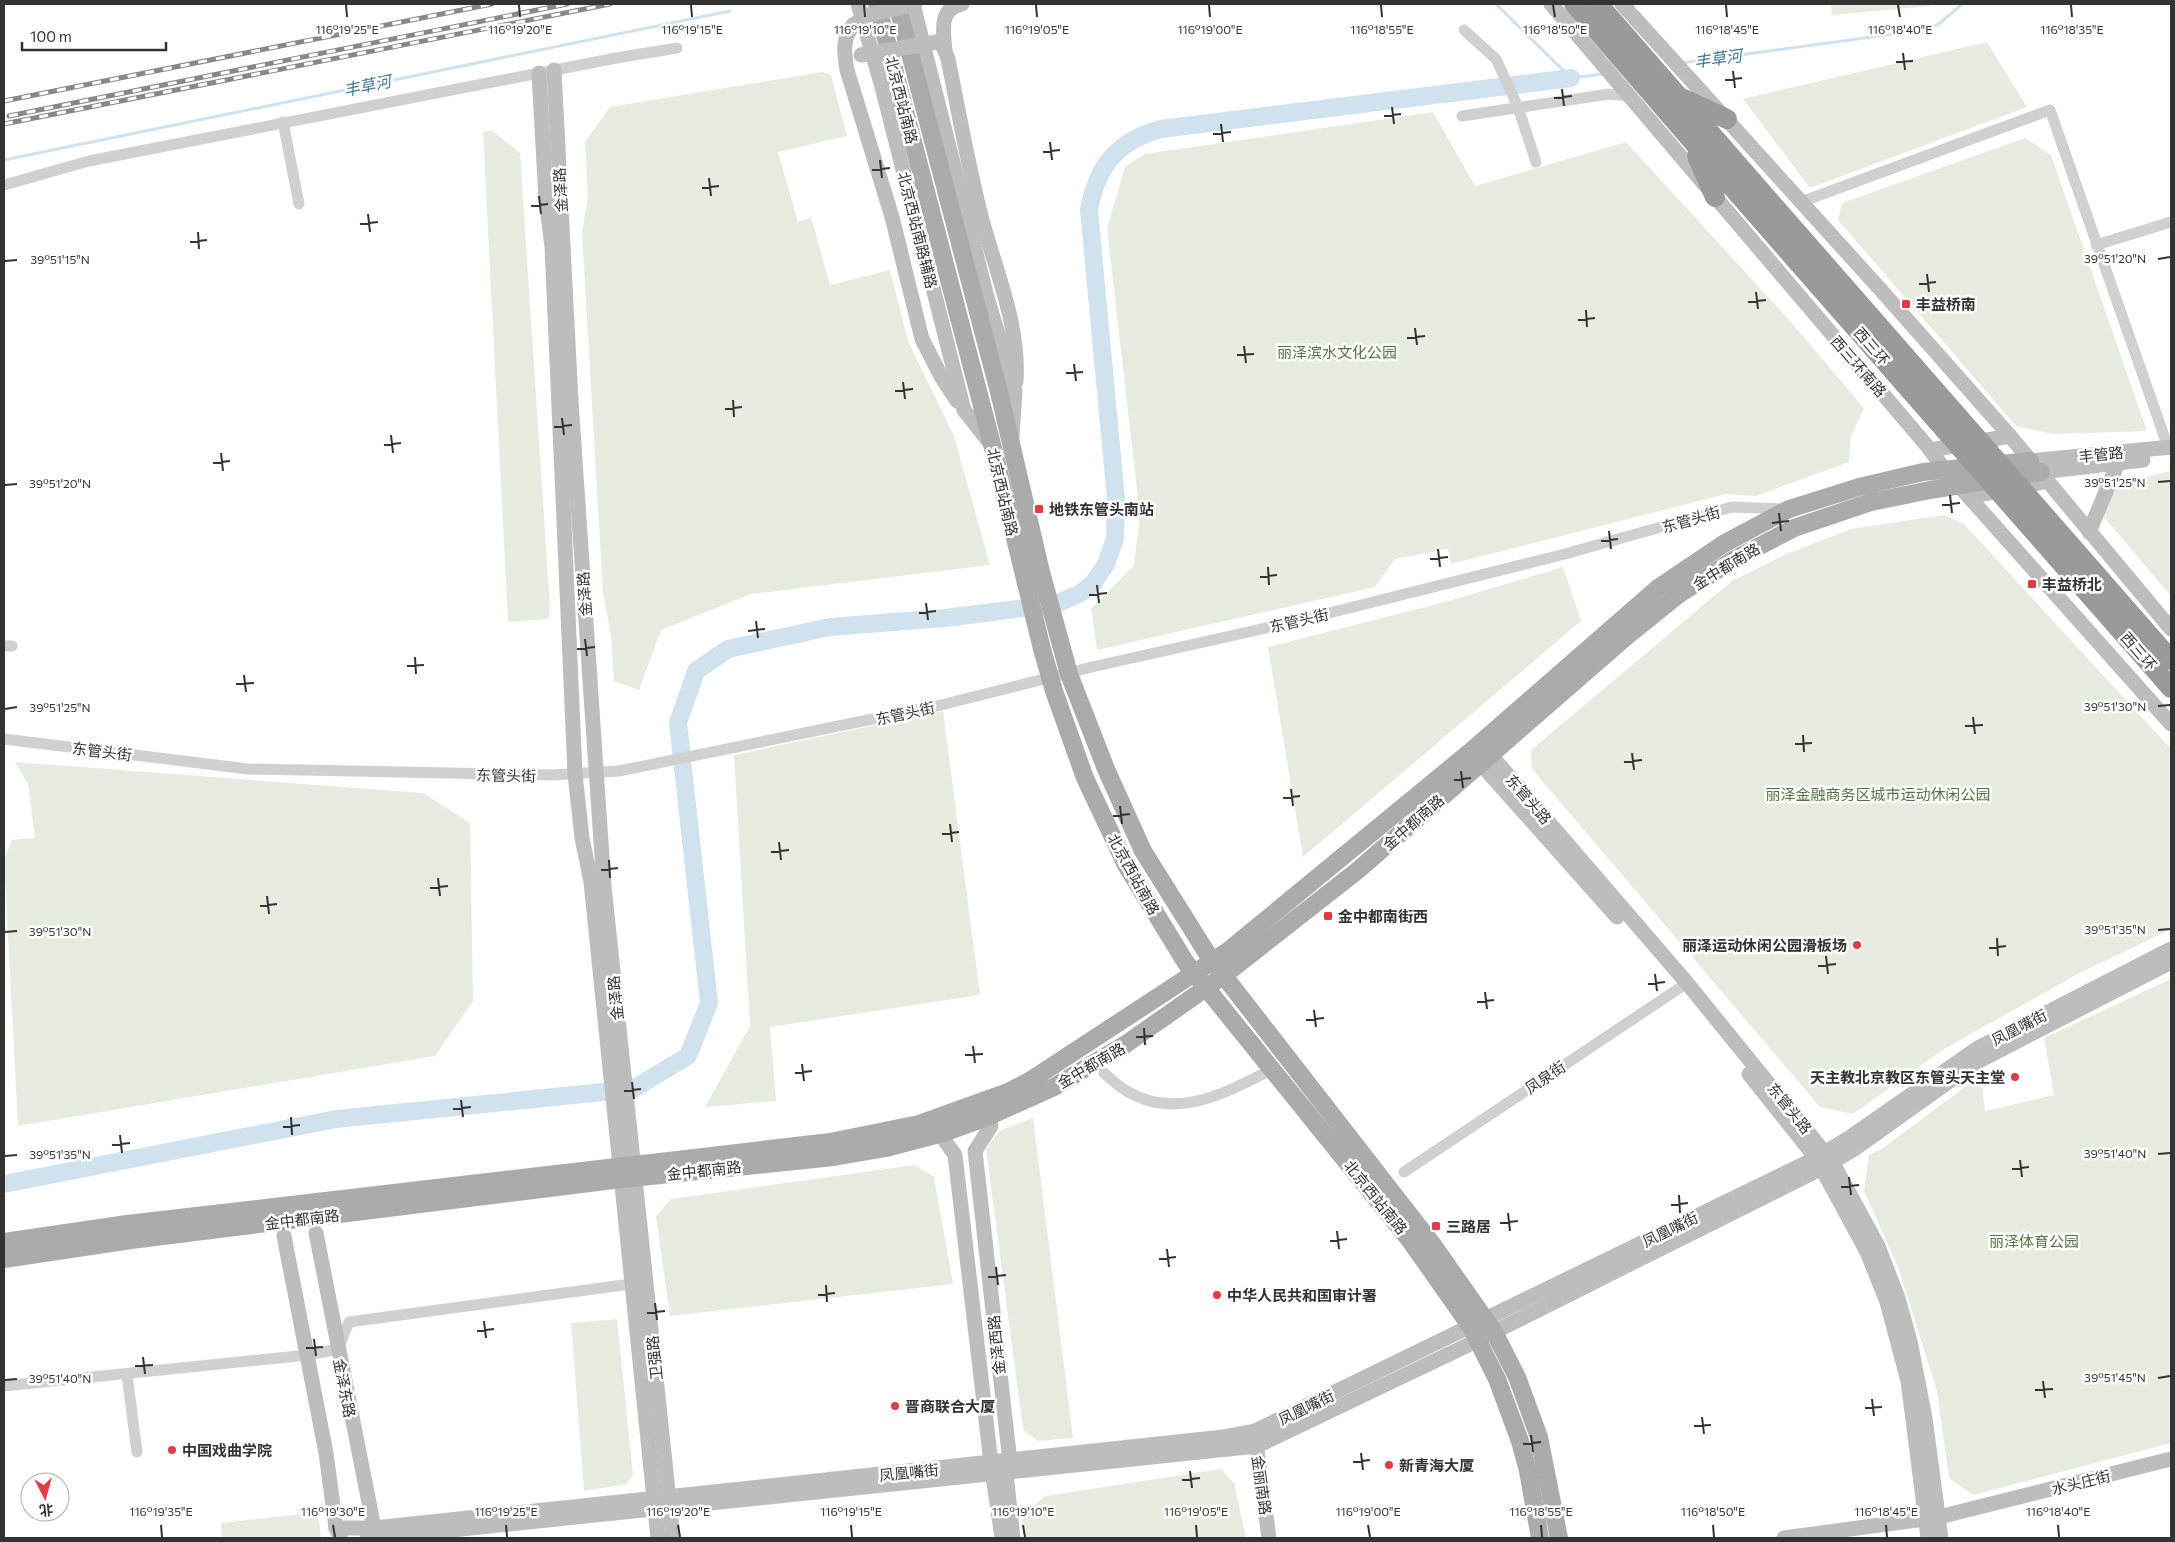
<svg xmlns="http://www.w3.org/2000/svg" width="2175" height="1542" font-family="Commissioner,'Noto Sans SC',sans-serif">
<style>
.green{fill:#e6ecdf}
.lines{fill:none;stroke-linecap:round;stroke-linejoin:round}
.stream{stroke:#cfe2ee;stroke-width:3}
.river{stroke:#cfe2ee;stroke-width:18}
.street{stroke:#d0d0d0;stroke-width:11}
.secondary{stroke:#bdbdbd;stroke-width:15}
.primary{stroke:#ababab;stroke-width:18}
.highway{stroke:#9a9a9a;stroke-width:20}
.rail-casing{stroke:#888;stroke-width:5}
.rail{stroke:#fff;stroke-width:3;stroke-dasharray:9;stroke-linecap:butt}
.secondary-bridge{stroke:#bdbdbd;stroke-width:15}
.highway-bridge{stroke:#9a9a9a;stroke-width:20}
.ticks{fill:none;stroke:#333;stroke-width:2}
.poi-dot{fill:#e63946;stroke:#fff;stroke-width:2}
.labels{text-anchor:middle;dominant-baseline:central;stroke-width:5;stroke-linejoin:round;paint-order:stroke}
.street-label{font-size:15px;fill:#333;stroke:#fff}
.poi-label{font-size:15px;font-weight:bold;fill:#333;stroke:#fff;text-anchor:start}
.park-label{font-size:15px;fill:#56703f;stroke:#fff}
.water-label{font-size:16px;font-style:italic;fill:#3f7597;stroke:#fff}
.ticks-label{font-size:12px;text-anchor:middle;fill:#333;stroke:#fff;stroke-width:5;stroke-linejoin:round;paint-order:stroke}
</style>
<rect width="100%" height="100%" fill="#fff"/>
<!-- green -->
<g class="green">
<polygon points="1831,4 1931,4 1930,6 1832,15"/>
<polygon points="1987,42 2027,107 1810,188 1743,99"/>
<polygon points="822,72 831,75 847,136 778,152 798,222 811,217 830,285 890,270 908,341 954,436 990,565 751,594 661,630 639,690 614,681 611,636 603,593 582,233 588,195 585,142 610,107"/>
<polygon points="1433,112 1475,186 1626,142 1790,321 1864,408 1851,436 1849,462 1756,496 1726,494 1451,564 1448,549 1395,559 1375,587 1097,650 1091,609 1134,565 1140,516 1107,228 1125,167 1145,154"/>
<polygon points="491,130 520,153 550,607 549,619 508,622 483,132"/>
<polygon points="2025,138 2051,155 2147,431 2053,434 2016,426 1838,220 1842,203"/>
<polygon points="2171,471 2171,596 2103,516 2114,484"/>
<polygon points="1944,515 1964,524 2171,749 2171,929 2076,975 1944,1049 1853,1114 1820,1107 1532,769 1531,750 1732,581 1784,555 1851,529"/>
<polygon points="1563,567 1581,621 1303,857 1268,647 1449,601"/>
<polygon points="943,711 980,995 770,1027 776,1101 705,1107 750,1026 734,755"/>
<polygon points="15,762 423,793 470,823 473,1001 435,1056 18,1126 4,860 12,840 35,838 28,784"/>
<polygon points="2171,979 2171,1443 1973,1495 1949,1478 1937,1391 1898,1267 1864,1191 1869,1155 1883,1148 1981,1075 1985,1111 2054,1095 2044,1038"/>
<polygon points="1033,1118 1073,1438 1038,1441 1024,1431 1022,1422 986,1149 999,1131"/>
<polygon points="915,1165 934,1177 953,1284 670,1316 656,1216 671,1199"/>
<polygon points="617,1319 633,1475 626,1484 584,1491 571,1323"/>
<polygon points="1221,1469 1234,1483 1246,1538 1027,1538 1022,1516 1045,1496"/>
<polygon points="318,1512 321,1538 222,1538 221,1523"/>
</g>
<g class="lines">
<!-- stream -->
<g class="stream">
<polyline points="1496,4 1571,78 1603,74"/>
<polyline points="1681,63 1924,30 1939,24 1962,4"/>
<polyline points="4,160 730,11"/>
</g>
<!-- river -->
<path class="river" d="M4,1184L336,1119L633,1089L688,1056L709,1003L678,723L696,671L728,649L830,627L945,618L1056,604L1081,593L1094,582L1106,564L1115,539L1116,499L1089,210C1097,166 1117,141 1161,129L1571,78"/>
<!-- street -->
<g class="street">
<polyline points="1464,30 1496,59 1518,107 1536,162"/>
<polyline points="1462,116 1609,94 1629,96"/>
<polyline points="283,122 299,204"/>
<polyline points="4,185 89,161 616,58 677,48"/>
<polyline points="1801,202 2050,110 2168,447"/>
<polyline points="2096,245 2171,222"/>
<polyline points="4,646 12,646"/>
<polyline points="4,739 248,769 552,775 619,771 941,705 1092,667 1297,621 1565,554 1732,507 1784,509"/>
<path d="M1104,1073C1111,1079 1118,1086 1125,1090C1176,1122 1227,1092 1273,1069"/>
<polyline points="1404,1172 1687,983"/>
<polyline points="127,1375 137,1452"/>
<polyline points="4,1386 308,1355 338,1349 349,1322 631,1284"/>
</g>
<!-- secondary -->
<g class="secondary">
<polyline points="858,4 882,87 964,410 991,444"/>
<polyline points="913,4 987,297 1015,391 1012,436"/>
<polyline points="1551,4 1928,447 1945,470 2171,724"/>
<polyline points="1622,4 1880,289 2010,436 2171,629"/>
<path d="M853,25C842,40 844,52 847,70L892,217L922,339L942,378L957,401"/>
<path d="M937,42L942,44L948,59C958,109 967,159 979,208C993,266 1020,321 1016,382"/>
<path d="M945,50C943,31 939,8 962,4"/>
<polyline points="554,70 571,401 604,886 673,1538"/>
<polyline points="539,73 546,199 552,247 575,774 582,838 591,882 658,1538"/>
<polyline points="1931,450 2010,436"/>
<polyline points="2030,461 2171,447"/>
<polyline points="2041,472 2143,460"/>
<polyline points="1969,497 2048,481"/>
<polyline points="2089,532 2118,463"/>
<polyline points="1490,754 1687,983 1833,1163 1878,1246 1898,1298 1910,1341 1925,1418 1941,1538"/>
<polyline points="1480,763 1617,917"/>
<polyline points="1749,1074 1816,1158 1867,1252 1887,1302 1908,1381 1928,1538"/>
<polyline points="991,1126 975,1151 1010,1462 1006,1473 1013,1538"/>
<polyline points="945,1141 955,1155 991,1463 1002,1538"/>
<polyline points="316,1233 374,1528 367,1534"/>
<polyline points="284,1236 326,1453 336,1528 340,1537"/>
<polyline points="1255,1436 1269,1538"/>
<path d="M336,1528H374C657,1497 940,1470 1223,1437L1255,1431L1816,1158L1849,1138L1978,1048L2171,949"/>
<polyline points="375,1538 1257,1446 1466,1346 1822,1168 1856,1148 1975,1063 2171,962"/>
<polyline points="1784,1538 1939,1517 2171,1459"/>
</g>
<!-- primary -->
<g class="primary">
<polyline points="877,4 993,448 1042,649 1054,691 1085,778 1126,865 1186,963 1409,1239 1471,1327 1497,1379 1520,1441 1528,1471 1540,1538"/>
<polyline points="897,4 999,392 1041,572 1069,674 1106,769 1143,851 1210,958 1433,1245 1494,1332 1517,1377 1539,1437 1559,1538"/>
<polyline points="4,1242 127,1224 830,1142 919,1124 1008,1092 1031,1080 1228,951 1470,752 1658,588 1725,543 1789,509 1859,487 1923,472 2030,461"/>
<polyline points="4,1259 131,1240 622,1179 834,1157 886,1148 943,1133 985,1118 1054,1087 1126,1044 1223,976 1357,871 1627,636 1678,595 1733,560 1794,528 1871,502 1930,490 2041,472"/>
</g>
<!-- highway -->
<g class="highway">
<polyline points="1574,4 1739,195"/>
<polyline points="1598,4 1753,182"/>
<polyline points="1684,99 1727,119"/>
<polyline points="1697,156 1715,197"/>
</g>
<defs>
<g id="rail">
<polyline points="4,101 492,4"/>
<polyline points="9,116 567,4"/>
<polyline points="4,124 610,4"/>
</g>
</defs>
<!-- rail casing -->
<use href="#rail" class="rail-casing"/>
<!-- rail -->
<use href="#rail" class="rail"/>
<!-- secondary-bridge -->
<g class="secondary-bridge">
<polyline points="853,25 869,15 915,4"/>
<polyline points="861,55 937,42"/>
</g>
<!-- highway-bridge -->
<g class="highway-bridge">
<polyline points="1753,182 2171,660"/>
<polyline points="1739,195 2171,688"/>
</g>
</g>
<!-- ticks -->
<path class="ticks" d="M346,5L347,17M519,5L520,17M691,5L692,17M864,5L865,17M1036,5L1037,17M1209,5L1210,17M1381,5L1382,17M1553,5L1555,17M1726,5L1727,17M1898,5L1900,17M2071,5L2072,17M1903,53L1905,70M1896,62L1913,61M1733,71L1735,88M1725,80L1742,78M1562,89L1564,106M1554,98L1572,96M1392,107L1394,124M1384,116L1401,114M1221,124L1223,142M1213,134L1231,132M1050,142L1052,160M1043,152L1060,150M880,160L882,178M872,170L890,168M709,178L711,196M702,188L719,186M539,196L541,214M531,206L548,204M368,214L370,232M360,224L378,222M198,232L199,249M190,242L207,240M2158,259L2170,257M5,261L17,260M1927,274L1929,292M1919,284L1936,282M1756,292L1758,309M1748,302L1766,300M1586,310L1587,327M1578,320L1595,318M1415,328L1417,345M1407,338L1425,336M1244,346L1246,363M1237,355L1254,354M1074,364L1076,381M1066,373L1083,372M903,382L905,399M895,391L913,389M733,400L734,417M725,409L742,407M562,418L564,435M554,427L572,425M391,435L393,453M384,445L401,443M221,453L223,471M213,463L230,461M2158,482L2170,481M5,485L17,484M1950,495L1952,513M1942,505L1960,503M1779,513L1781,531M1772,523L1789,521M1609,531L1611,549M1601,541L1618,539M1438,549L1440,567M1430,559L1448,557M1268,567L1269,585M1260,577L1277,575M1097,585L1099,603M1089,595L1107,593M926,603L928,620M919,613L936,611M756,621L758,638M748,631L765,629M585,639L587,656M577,649L595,647M415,657L416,674M407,666L424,665M244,675L246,692M236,684L254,683M2158,706L2170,705M5,709L17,707M1973,717L1975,734M1965,726L1983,725M1803,735L1804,752M1795,744L1812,743M1632,753L1634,770M1624,762L1642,760M1461,771L1463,788M1454,780L1471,778M1291,789L1293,806M1283,798L1300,796M1120,806L1122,824M1113,816L1130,814M950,824L952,842M942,834L959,832M779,842L781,860M771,852L789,850M609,860L610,878M601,870L618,868M438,878L440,896M430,888L448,886M267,896L269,914M260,906L277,904M2158,930L2170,929M5,932L17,931M1997,938L1998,956M1989,948L2006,946M1826,956L1828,974M1818,966L1836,964M1655,974L1657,991M1648,984L1665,982M1485,992L1487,1009M1477,1002L1494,1000M1314,1010L1316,1027M1306,1020L1324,1018M1144,1028L1145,1045M1136,1037L1153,1036M973,1046L975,1063M965,1055L983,1054M802,1064L804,1081M795,1073L812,1071M632,1082L634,1099M624,1091L641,1089M461,1100L463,1117M453,1109L471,1107M291,1117L292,1135M283,1127L300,1125M120,1135L122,1153M112,1145L130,1143M2158,1154L2170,1153M5,1156L17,1155M2020,1160L2022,1177M2012,1169L2029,1167M1849,1177L1851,1195M1841,1187L1859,1185M1679,1195L1680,1213M1671,1205L1688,1203M1508,1213L1510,1231M1500,1223L1518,1221M1337,1231L1339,1249M1330,1241L1347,1239M1167,1249L1169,1267M1159,1259L1176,1257M996,1267L998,1285M988,1277L1006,1275M826,1285L827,1302M818,1295L835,1293M655,1303L657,1320M647,1313L665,1311M484,1321L486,1338M477,1331L494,1329M314,1339L316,1356M306,1348L323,1347M143,1357L145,1374M135,1366L153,1365M2158,1378L2170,1376M5,1380L17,1379M2043,1381L2045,1398M2035,1390L2053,1389M1872,1399L1874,1416M1865,1408L1882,1407M1702,1417L1704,1434M1694,1426L1711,1425M1531,1435L1533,1452M1523,1444L1541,1442M1361,1453L1363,1470M1353,1462L1370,1460M1190,1471L1192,1488M1182,1480L1200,1478M161,1525L162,1537M333,1525L335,1537M506,1525L507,1537M678,1525L680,1537M851,1525L852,1537M1023,1525L1025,1537M1196,1525L1197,1537M1368,1525L1370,1537M1541,1525L1542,1537M1713,1525L1714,1537M1886,1525L1887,1537M2058,1525L2059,1537"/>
<!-- markers -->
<g class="poi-dot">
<rect x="1901" y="299" width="10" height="10" rx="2.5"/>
<rect x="1034" y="504" width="10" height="10" rx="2.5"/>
<rect x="2027" y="579" width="10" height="10" rx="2.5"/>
<rect x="1323" y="911" width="10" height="10" rx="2.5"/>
<circle cx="1857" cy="945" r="5"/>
<circle cx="2015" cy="1077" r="5"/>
<rect x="1431" y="1221" width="10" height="10" rx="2.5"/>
<circle cx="1217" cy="1295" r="5"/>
<circle cx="895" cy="1406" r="5"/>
<circle cx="172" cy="1450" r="5"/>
<circle cx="1389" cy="1465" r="5"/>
</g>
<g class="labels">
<!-- street labels -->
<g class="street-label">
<text transform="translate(902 100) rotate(76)">北京西站南路</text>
<text transform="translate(560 190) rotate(-93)">金泽路</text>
<text transform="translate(918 230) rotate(76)">北京西站南路辅路</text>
<text transform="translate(1872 346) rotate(49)">西三环</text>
<text transform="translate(1859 366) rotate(49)">西三环南路</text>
<text transform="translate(2101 454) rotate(-6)">丰管路</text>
<text transform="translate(1003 492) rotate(77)">北京西站南路</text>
<text transform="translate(1691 519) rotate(-16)">东管头街</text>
<text transform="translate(1726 566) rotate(-31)">金中都南路</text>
<text transform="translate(584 594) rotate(-94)">金泽路</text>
<text transform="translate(1299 620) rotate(-13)">东管头街</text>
<text transform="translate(2139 651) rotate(49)">西三环</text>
<text transform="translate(905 713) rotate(-12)">东管头街</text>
<text transform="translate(102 751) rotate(7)">东管头街</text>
<text transform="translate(506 775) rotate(1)">东管头街</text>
<text transform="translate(1529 799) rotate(49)">东管头路</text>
<text transform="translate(1413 822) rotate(-41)">金中都南路</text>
<text transform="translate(1134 874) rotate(61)">北京西站南路</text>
<text transform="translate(615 998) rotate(-96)">金泽路</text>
<text transform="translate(2019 1027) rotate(-27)">凤凰嘴街</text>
<text transform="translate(1091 1065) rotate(-30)">金中都南路</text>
<text transform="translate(1545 1077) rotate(-34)">凤泉街</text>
<text transform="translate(1790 1108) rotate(51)">东管头路</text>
<text transform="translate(704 1170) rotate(-6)">金中都南路</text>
<text transform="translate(1376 1197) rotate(51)">北京西站南路</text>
<text transform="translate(302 1219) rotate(-7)">金中都南路</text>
<text transform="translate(1670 1229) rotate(-26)">凤凰嘴街</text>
<text transform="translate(996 1345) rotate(-96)">金泽西路</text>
<text transform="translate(654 1358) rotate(-96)">卫强路</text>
<text transform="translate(345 1388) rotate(79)">金泽东路</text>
<text transform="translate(1306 1407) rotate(-26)">凤凰嘴街</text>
<text transform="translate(909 1472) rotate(-6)">凤凰嘴街</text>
<text transform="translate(2081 1482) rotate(-14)">水头庄街</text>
<text transform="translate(1262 1485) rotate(82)">金丽南路</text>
</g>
<!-- poi labels -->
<g class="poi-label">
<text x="1916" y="304">丰益桥南</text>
<text x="1049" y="509">地铁东管头南站</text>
<text x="2042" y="584">丰益桥北</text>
<text x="1338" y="916">金中都南街西</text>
<text x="1847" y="945" text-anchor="end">丽泽运动休闲公园滑板场</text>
<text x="2005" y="1077" text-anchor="end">天主教北京教区东管头天主堂</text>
<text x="1446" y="1226">三路居</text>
<text x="1227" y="1295">中华人民共和国审计署</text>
<text x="905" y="1406">晋商联合大厦</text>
<text x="182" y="1450">中国戏曲学院</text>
<text x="1399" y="1465">新青海大厦</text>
</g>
<!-- park labels -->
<g class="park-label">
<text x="1337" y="352">丽泽滨水文化公园</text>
<text x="1878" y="794">丽泽金融商务区城市运动休闲公园</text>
<text x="2034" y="1241">丽泽体育公园</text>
</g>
<!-- water labels -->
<g class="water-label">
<text transform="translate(1718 58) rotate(-8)">丰草河</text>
<text transform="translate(367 85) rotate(-12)">丰草河</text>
</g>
</g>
<g class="ticks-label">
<text x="347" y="34">116°19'25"E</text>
<text x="520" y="34">116°19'20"E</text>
<text x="692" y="34">116°19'15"E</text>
<text x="865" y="34">116°19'10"E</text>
<text x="1037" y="34">116°19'05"E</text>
<text x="1210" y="34">116°19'00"E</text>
<text x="1382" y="34">116°18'55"E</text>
<text x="1555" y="34">116°18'50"E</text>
<text x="1727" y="34">116°18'45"E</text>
<text x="1900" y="34">116°18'40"E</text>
<text x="2072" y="34">116°18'35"E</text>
<text x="2115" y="263">39°51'20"N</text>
<text x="60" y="264">39°51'15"N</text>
<text x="2115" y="487">39°51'25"N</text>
<text x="60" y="488">39°51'20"N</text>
<text x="2115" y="711">39°51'30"N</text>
<text x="60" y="712">39°51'25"N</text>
<text x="2115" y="934">39°51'35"N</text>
<text x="60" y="936">39°51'30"N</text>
<text x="2115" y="1158">39°51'40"N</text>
<text x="60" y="1159">39°51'35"N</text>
<text x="2115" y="1382">39°51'45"N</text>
<text x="60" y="1383">39°51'40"N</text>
<text x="161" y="1516">116°19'35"E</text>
<text x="333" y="1516">116°19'30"E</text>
<text x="506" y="1516">116°19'25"E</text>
<text x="678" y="1516">116°19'20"E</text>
<text x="851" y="1516">116°19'15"E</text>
<text x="1023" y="1516">116°19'10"E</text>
<text x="1196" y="1516">116°19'05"E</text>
<text x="1368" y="1516">116°19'00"E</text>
<text x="1541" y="1516">116°18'55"E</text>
<text x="1713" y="1516">116°18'50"E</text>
<text x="1886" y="1516">116°18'45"E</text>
<text x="2058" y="1516">116°18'40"E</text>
</g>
<!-- border -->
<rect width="2175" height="1542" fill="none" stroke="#333333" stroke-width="10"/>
<!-- north arrow -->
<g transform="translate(45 1497) rotate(174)"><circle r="24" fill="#ffffff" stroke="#adadad"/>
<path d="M0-4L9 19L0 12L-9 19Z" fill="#e63946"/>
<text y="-8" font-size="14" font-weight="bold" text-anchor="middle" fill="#333333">北</text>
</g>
<!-- scale -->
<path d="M22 42v8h144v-8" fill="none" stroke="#333333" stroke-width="2.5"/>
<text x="30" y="42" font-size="15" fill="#333333" stroke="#ffffff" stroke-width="4" paint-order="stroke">100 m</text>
</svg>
